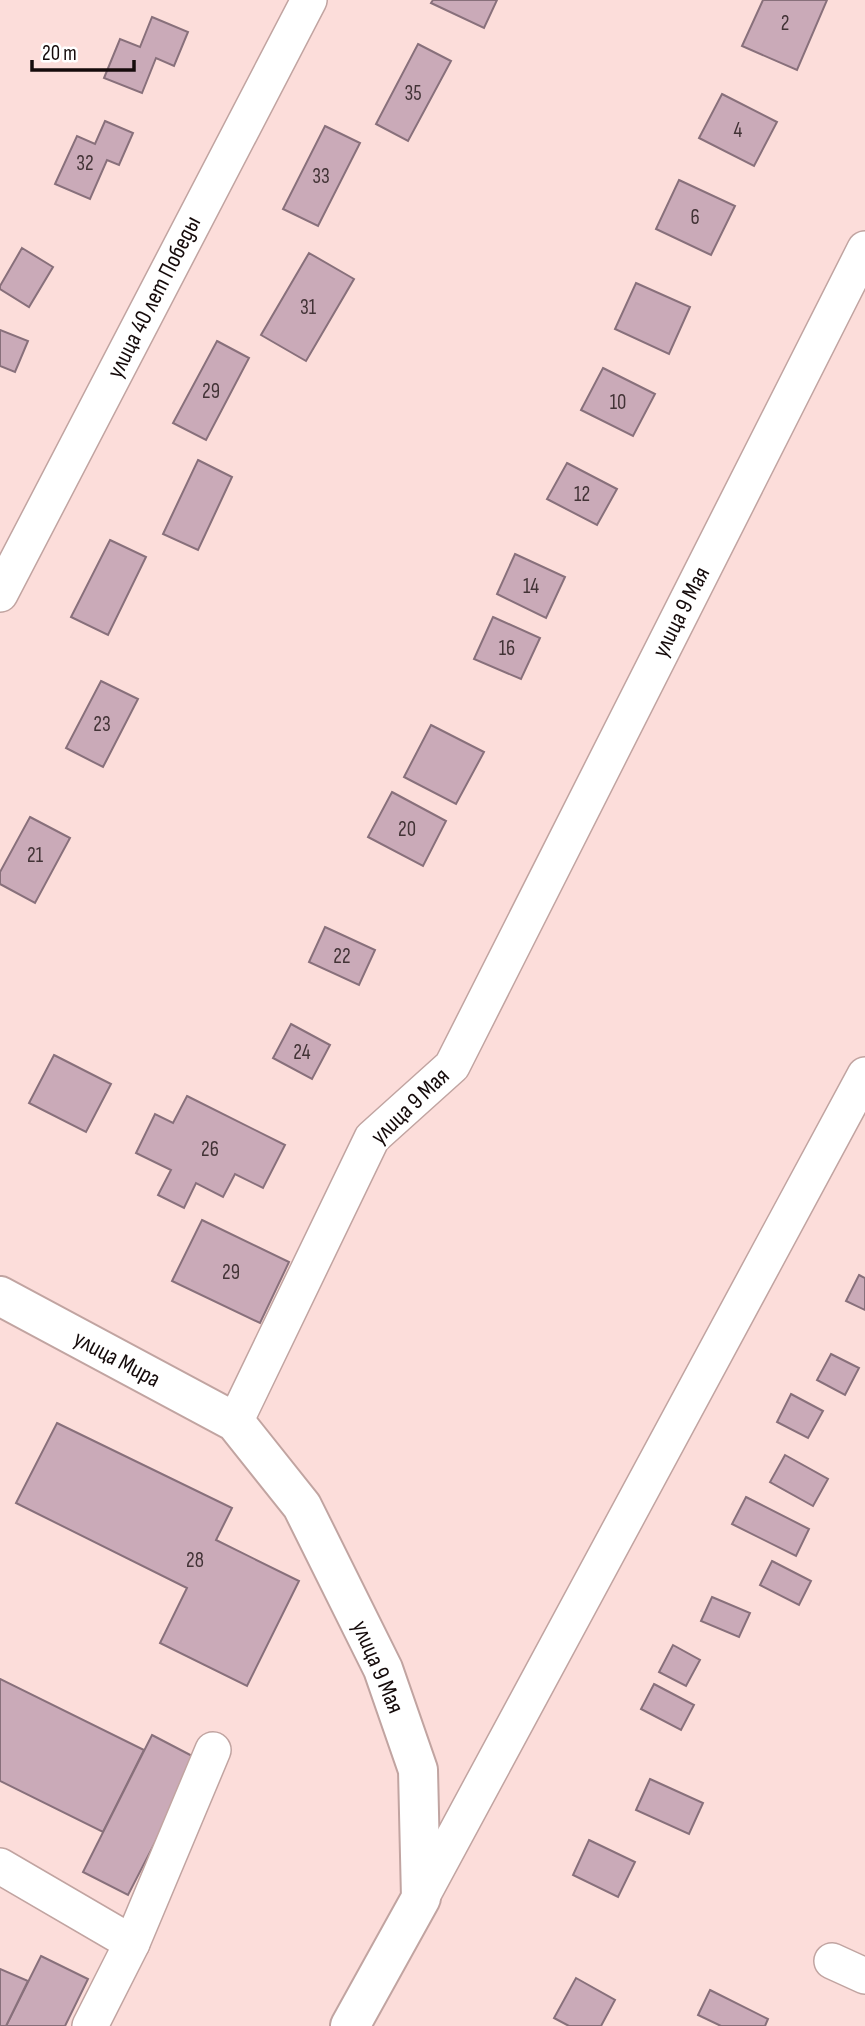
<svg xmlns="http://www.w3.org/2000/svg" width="865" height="2026" font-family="'Sofia Sans Condensed',sans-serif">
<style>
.building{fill:#caaab8;stroke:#88707b;stroke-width:2}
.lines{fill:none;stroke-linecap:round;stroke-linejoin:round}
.minor-casing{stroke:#c1a4a1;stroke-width:38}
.tertiary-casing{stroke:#c1a4a1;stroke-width:42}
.minor{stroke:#fff;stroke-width:35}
.tertiary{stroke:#fff;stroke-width:38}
.labels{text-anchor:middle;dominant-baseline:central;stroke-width:5;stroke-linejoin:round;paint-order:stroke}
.number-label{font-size:21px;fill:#423336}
.street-label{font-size:24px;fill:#150b0b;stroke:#fff}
</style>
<rect width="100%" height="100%" fill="#fcddda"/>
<!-- building -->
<g class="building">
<polygon points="433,0 497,0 484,28 431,3"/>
<polygon points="763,0 827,0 797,70 742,46"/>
<polygon points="152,17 188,32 174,66 156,58 142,93 104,78 120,39 140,47"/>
<polygon points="418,44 451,61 408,141 376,124"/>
<polygon points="722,94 777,122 754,166 699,138"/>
<polygon points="105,121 133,133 119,165 107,160 90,199 55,184 77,136 95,144"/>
<polygon points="325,126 360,143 318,226 283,209"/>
<polygon points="679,180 735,206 711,255 656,229"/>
<polygon points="22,248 53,267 29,307 0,289 0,286"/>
<polygon points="309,253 354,279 306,361 261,335"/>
<polygon points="636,283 690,307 669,354 615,329"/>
<polygon points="0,330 28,341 15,372 0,366"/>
<polygon points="217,341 249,358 206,440 173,423"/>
<polygon points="603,368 655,394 633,436 581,410"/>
<polygon points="198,460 232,477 198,550 163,534"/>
<polygon points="567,463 617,489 597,525 547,499"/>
<polygon points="110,540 146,557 108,635 71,617"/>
<polygon points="515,554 565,577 546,618 497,594"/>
<polygon points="493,617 540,638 521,679 474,659"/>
<polygon points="101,681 138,699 103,767 66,748"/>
<polygon points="431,725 484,752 456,804 404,777"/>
<polygon points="392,792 446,821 423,866 368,837"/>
<polygon points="30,817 70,838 35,903 0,884 0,872"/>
<polygon points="325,927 375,950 359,985 309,962"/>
<polygon points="291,1024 330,1045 312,1079 273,1058"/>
<polygon points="54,1055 111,1084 86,1132 29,1103"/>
<polygon points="187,1096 285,1145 263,1188 235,1174 223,1197 196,1183 184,1208 158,1195 171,1170 136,1153 155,1114 173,1123"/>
<polygon points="202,1220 289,1262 260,1323 172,1281"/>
<polygon points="859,1275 865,1278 865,1310 846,1301"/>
<polygon points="831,1354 859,1368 845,1395 817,1380"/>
<polygon points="791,1394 823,1411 808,1438 777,1422"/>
<polygon points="57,1423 232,1508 216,1540 299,1581 247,1686 160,1643 187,1588 16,1503"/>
<polygon points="785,1455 828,1479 813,1506 770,1482"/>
<polygon points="746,1497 809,1529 796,1556 732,1524"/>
<polygon points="772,1561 811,1581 799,1605 760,1585"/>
<polygon points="712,1597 750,1613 739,1637 701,1621"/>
<polygon points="673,1645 700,1660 686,1686 659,1672"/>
<polygon points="0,1679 144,1750 103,1832 0,1781"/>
<polygon points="654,1684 694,1705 681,1730 641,1709"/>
<polygon points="152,1735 198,1759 128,1895 83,1872"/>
<polygon points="650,1779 703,1803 689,1834 636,1810"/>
<polygon points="589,1840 635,1862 618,1897 573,1875"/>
<polygon points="41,1956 88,1979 65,2026 6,2026"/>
<polygon points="0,1969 28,1981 6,2026 0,2026"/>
<polygon points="576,1978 615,2000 601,2026 569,2026 554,2018"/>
<polygon points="710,1990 768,2019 765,2026 721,2026 698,2015"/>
</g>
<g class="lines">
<defs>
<g id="minor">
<polyline points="0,594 309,0"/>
<polyline points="235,1422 372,1138 452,1066 865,249"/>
<polyline points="0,1866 132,1943"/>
<polyline points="421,1898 865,1075"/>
<polyline points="832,1961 865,1976"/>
<polyline points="90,2026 132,1943 213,1750"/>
</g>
<polyline id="tertiary" points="0,1296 235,1422 302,1506 383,1669 418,1770 421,1898 350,2026"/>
</defs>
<!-- minor casing -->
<use href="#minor" class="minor-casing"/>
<!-- tertiary casing -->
<use href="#tertiary" class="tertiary-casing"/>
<!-- minor -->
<use href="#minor" class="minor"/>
<!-- tertiary -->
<use href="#tertiary" class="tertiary"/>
</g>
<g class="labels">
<!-- number labels -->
<g class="number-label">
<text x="785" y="23">2</text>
<text x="413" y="93">35</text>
<text x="738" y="130">4</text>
<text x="85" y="163">32</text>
<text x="321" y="176">33</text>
<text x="695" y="217">6</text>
<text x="308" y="307">31</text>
<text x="211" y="391">29</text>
<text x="618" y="402">10</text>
<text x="582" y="494">12</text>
<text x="531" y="586">14</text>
<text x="507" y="648">16</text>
<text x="102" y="724">23</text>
<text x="407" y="829">20</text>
<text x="35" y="855">21</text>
<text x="342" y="956">22</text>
<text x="302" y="1052">24</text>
<text x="210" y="1149">26</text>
<text x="231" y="1272">29</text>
<text x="195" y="1560">28</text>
</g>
<!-- street labels -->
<g class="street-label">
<text transform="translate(154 297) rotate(-63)">улица 40 лет Победы</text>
<text transform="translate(681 612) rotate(-63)">улица 9 Мая</text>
<text transform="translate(410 1106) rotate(-44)">улица 9 Мая</text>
<text transform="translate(117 1359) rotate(28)">улица Мира</text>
<text transform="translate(378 1667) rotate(67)">улица 9 Мая</text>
</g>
</g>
<!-- scale -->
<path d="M32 60v10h102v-10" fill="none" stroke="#150b0b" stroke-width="3.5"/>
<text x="42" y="60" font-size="21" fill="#150b0b" stroke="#ffffff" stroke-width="5" paint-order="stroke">20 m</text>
</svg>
